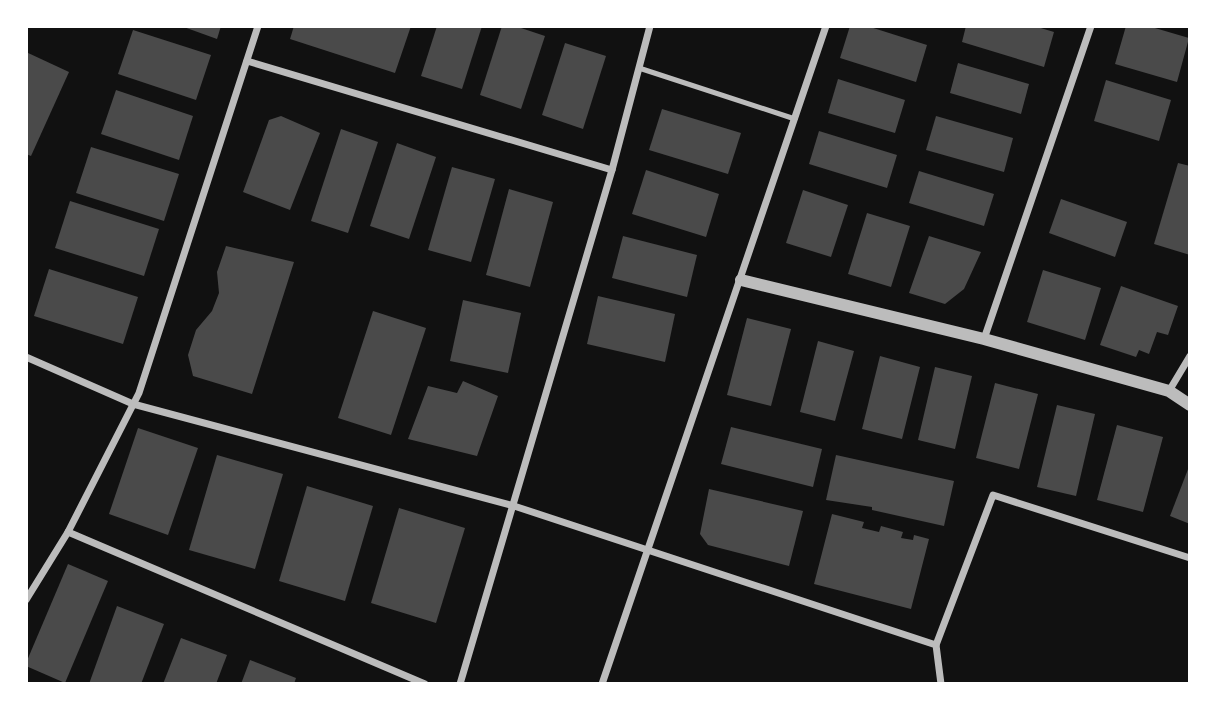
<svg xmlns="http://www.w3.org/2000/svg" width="1216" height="710" font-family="Raleway,sans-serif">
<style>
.building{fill:#4a4a4a}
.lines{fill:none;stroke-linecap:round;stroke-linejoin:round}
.service{stroke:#bcbcbc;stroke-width:5}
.minor{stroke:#bcbcbc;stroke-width:7}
.tertiary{stroke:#bcbcbc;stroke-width:12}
</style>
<rect width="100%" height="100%" fill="#111"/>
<!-- building -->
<g class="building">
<polygon points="181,26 221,26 217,39"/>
<polygon points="294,26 411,26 395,73 290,39"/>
<polygon points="437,26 482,26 462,89 421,76"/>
<polygon points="502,26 515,26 545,36 521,109 480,95"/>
<polygon points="850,26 867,26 927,45 916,82 840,58"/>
<polygon points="966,26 1034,26 1054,32 1044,67 962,42"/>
<polygon points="1126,26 1148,26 1189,38 1177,82 1115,64"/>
<polygon points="133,30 211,55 196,100 118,74"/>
<polygon points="565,43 606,56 583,129 542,115"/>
<polygon points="26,52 69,72 31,156 26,154"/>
<polygon points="958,63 1029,84 1021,114 950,93"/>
<polygon points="838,79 905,100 895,133 828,113"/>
<polygon points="1106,80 1171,100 1159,141 1094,121"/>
<polygon points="116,90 193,116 179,160 101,134"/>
<polygon points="662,109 741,133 728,174 649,150"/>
<polygon points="281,116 320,133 290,210 243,192 269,120"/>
<polygon points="936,116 1013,138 1004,172 926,150"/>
<polygon points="341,129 378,142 348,233 311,221"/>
<polygon points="819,131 897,155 887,188 809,164"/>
<polygon points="397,143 436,157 409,239 370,226"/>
<polygon points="91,147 179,174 164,221 76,193"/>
<polygon points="1178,163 1190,166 1190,255 1154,244"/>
<polygon points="452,167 495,179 471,262 428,250"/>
<polygon points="646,170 719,194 706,237 632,214"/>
<polygon points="919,171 994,194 984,226 909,203"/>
<polygon points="509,189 553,202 530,287 486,275"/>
<polygon points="803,190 848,205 831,257 786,243"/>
<polygon points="1061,199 1127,222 1115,257 1049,233"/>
<polygon points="70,201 159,229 144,276 55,248"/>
<polygon points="867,213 910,226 891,287 848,274"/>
<polygon points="623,236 697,255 687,297 612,278"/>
<polygon points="929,236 981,252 964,289 945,304 909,293"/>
<polygon points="226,246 294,262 252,394 193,376 188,355 196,330 212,311 219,293 217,272"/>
<polygon points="49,269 138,297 123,344 34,316"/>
<polygon points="1043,270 1101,288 1085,340 1027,322"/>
<polygon points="1121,286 1178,306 1168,335 1157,332 1149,354 1139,350 1136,357 1100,345"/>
<polygon points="598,296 675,314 665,362 587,344"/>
<polygon points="463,300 521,313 508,373 450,361"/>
<polygon points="373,311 426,328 391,435 338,418"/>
<polygon points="747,318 791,329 771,406 727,395"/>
<polygon points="818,341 854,351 835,421 800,412"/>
<polygon points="880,356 920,367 902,439 862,429"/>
<polygon points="935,367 972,376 955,449 918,440"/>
<polygon points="463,381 498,396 477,456 408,439 428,386 457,393"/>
<polygon points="995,383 1038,394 1019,469 976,458"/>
<polygon points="1057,405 1095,414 1076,496 1037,487"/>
<polygon points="1117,425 1163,437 1143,512 1097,500"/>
<polygon points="731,427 822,449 813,487 721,464"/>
<polygon points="138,428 198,448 168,535 109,514"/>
<polygon points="217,455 283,474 255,569 189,550"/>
<polygon points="836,455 954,481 944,526 872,510 872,507 826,500"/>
<polygon points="1190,464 1190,524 1170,516"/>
<polygon points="307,486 373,506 345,601 279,581"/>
<polygon points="709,489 803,511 789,566 708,545 700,534"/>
<polygon points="399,508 465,528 436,623 371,603"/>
<polygon points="832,514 864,522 862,528 879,532 881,526 903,532 901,538 913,540 914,535 929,539 911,609 814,584"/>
<polygon points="68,564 108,581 65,683 26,666 26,663"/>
<polygon points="117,606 164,624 141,684 89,684"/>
<polygon points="181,638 227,655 216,684 163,684"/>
<polygon points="250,660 296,678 294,684 241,684"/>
</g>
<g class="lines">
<!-- service -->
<polyline class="service" points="639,68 795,119"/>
<!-- minor -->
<g class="minor">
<polyline points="247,61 612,170"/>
<polyline points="984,339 1091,26"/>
<polyline points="26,357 133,404 514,506 936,645 941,684"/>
<polyline points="1169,391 1190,356"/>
<polyline points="68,532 425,684"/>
<polyline points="26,600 68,532 139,393 258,26"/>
<polyline points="936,645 993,495 1190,558"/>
<polyline points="460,684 612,170 650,26"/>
<polyline points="602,684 826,26"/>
</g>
<!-- tertiary -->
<polyline class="tertiary" points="741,280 984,339 1169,391 1190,405"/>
</g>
<!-- border -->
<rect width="1216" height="710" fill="none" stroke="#ffffff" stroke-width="56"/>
</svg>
